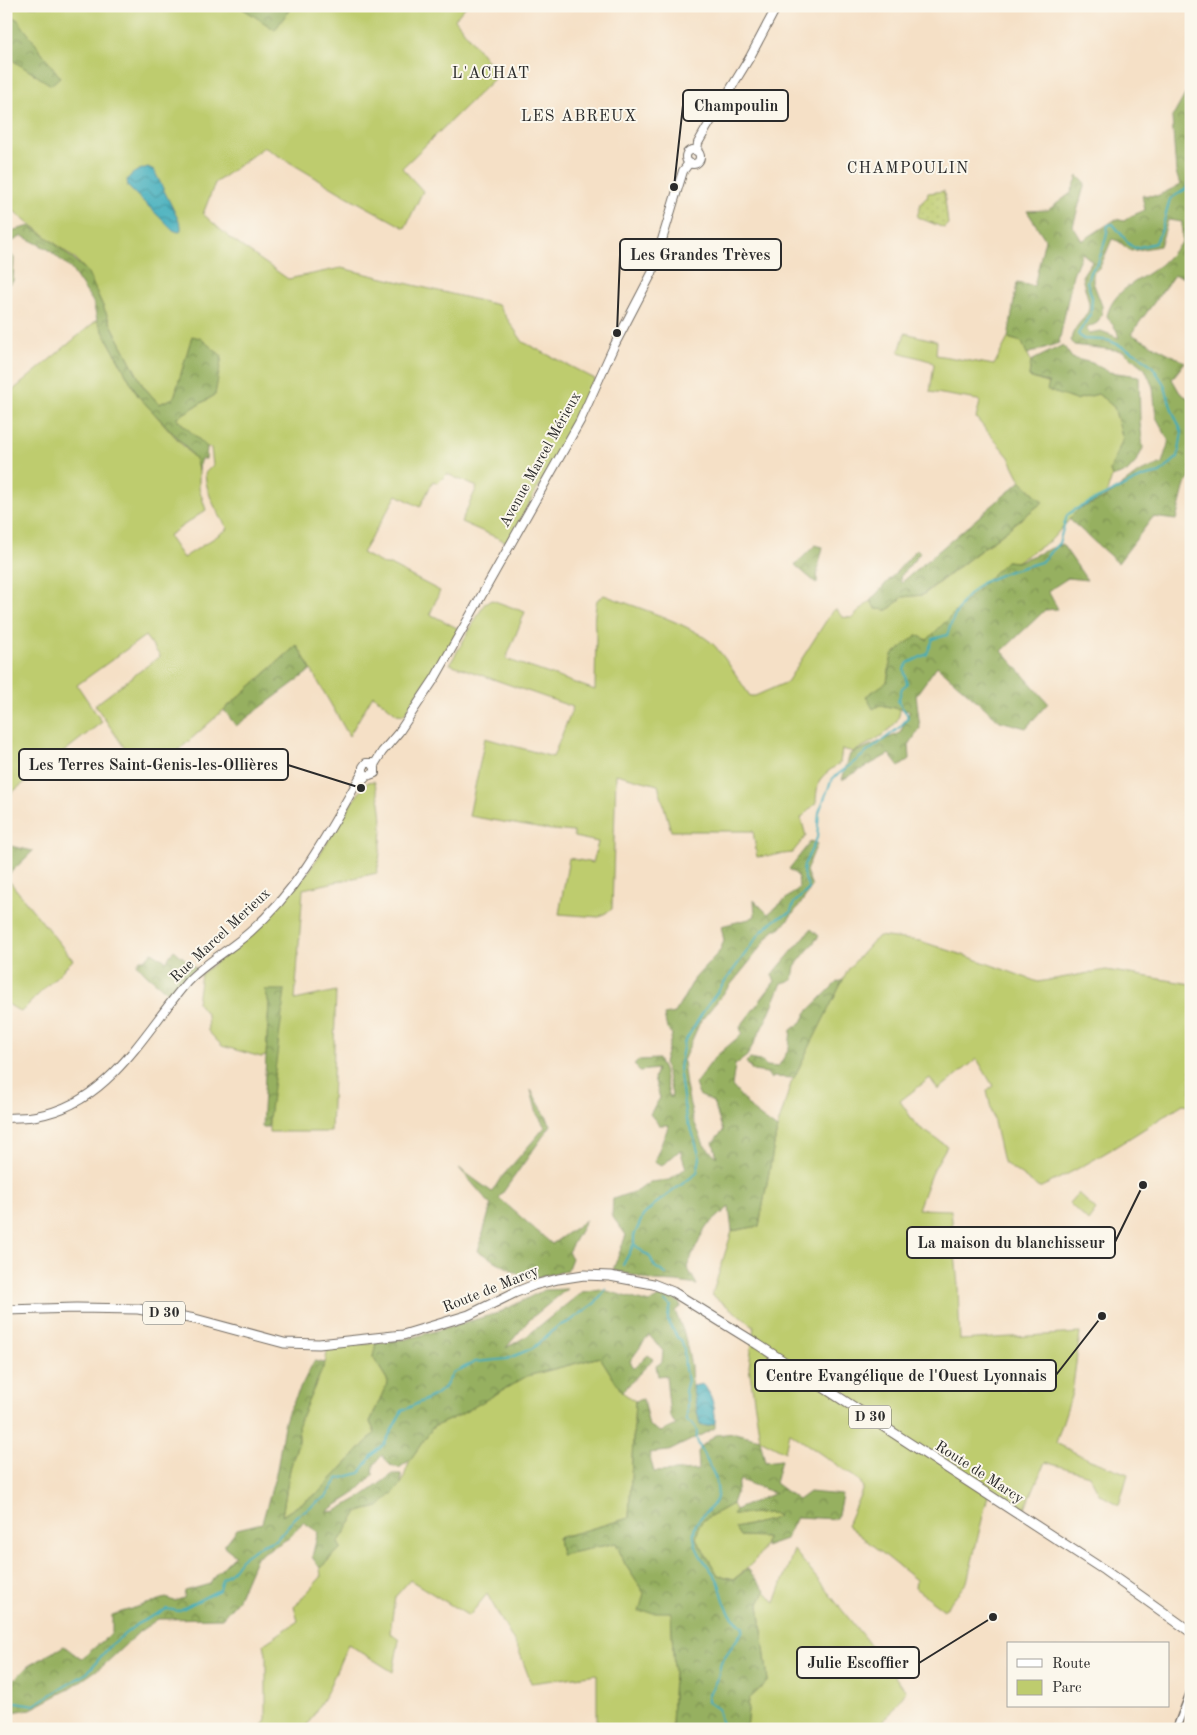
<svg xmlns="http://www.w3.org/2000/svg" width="1197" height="1735" font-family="'Old Standard TT',serif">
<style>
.green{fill:#becc6e;stroke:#747c4c}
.forest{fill:url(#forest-crowns);stroke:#606e46;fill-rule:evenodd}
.park{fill:url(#park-dots);stroke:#747c4c}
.water{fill:url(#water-waves);stroke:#356c74}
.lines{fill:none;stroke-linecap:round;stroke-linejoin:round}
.stream{stroke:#3fadbc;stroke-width:2}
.tertiary-casing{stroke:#726a61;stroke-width:9}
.secondary-casing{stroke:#726a61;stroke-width:10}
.primary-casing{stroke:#726a61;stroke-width:11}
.tertiary{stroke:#fff;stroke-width:6}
.secondary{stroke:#fff;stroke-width:8}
.primary{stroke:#fff;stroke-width:9}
.labels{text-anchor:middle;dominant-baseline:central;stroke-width:4;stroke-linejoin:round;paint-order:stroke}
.shield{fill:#fbf7ec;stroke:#696865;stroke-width:1}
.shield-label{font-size:14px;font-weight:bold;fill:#2b2b2b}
.street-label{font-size:15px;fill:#2b2b2b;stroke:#fbf7ec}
.neighbourhood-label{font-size:16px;letter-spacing:1px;fill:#2b2b2b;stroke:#fbf7ec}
.leader{fill:none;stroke:#2b2b2b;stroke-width:2}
.callout-dot{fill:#2b2b2b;stroke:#fbf7ec;stroke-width:2}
.callout{fill:#fbf7ec;stroke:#2b2b2b;stroke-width:2}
.callout-label{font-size:16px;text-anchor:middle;font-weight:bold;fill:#2b2b2b}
</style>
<defs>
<pattern id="forest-crowns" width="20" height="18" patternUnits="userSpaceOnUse" patternTransform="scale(1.25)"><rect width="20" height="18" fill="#96b061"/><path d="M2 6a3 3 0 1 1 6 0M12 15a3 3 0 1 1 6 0" fill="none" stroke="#7b8f50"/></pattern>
<pattern id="park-dots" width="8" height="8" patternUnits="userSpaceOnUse" patternTransform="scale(1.25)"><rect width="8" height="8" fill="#becc6e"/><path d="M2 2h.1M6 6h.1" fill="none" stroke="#a3af5f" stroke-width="1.8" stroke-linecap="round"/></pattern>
<pattern id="water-waves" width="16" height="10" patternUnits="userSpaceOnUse" patternTransform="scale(1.25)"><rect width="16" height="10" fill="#3fadbc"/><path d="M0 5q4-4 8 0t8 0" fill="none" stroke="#358d99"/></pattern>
</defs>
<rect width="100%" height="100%" fill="#fbf7ec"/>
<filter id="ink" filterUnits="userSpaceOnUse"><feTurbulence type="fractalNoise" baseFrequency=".02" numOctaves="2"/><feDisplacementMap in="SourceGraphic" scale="10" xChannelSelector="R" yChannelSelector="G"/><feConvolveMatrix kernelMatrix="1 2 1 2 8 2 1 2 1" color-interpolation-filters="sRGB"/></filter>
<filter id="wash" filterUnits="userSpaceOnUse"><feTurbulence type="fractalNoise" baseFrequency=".0096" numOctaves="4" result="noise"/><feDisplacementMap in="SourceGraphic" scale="20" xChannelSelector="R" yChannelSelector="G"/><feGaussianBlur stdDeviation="1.12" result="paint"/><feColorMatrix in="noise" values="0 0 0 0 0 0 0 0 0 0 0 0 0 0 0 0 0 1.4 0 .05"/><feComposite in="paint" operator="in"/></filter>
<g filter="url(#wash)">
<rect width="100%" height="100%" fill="#f5e0c6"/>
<!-- green -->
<g class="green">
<path d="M6,6H239L275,29L292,6H466L455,19L498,75L402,168L423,191L405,228L341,193L264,147L215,183L203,214L231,239L288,279L341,268L498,305L523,342L595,379L572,428L507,542L461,522L477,487L447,474L438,483L433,481L420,507L397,495L362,553L385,565H390L440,591L430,614L459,629L404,715L397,714L373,695L349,736L297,645L146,779L95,705L160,656L145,636L77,685L102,722L6,797V396L97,320L137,394L195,459L199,471V488L206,510L168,536L183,558L228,529C217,512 206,494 205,473L213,465L211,448L207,447L176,418L215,395L192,336L174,398L159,404L143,386L111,324L87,271L75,259L6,205V56L51,84L18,20L6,13Z"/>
<path d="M905,333L937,341L936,355L994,365L1008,338L1022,342L1031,361L1029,377L1049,384L1075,400L1098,394L1114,407L1123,439L1110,470L1112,477L1105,498L1079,509L1051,540L1016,562L1006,561L927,640L892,655L887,682L880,705L900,709C900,730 870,742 854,752L842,749L840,763C820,777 817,778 816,803L801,818L806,836L792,853L757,857L753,831H671L658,785L616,774L612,909L599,917L559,914L569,858L593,863L598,842L574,837V832L543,829L469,816L485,738L553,757L573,707L450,664L485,603L492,600L525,612L506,659L595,690L596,634C593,624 595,610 597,600L604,595C633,606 695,625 715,646C728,661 739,680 750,696H755L787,682L833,610H837L842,617L852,618L870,601L876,609L888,610L903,597L923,595L1043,502L1021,481L1009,457L976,418L980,402L978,400L930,392L934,364L930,361L899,352Z"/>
<path d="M374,781C386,812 382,842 377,873L303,889L295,1000L336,991L331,1132H269V1004L266,1056L261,1057L222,1046L208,1031L207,1015L197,1002L201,974C235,948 267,921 294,889C300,882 306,875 311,868C330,839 345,808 368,782Z"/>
<polygon points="6,877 73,960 21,1012 6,1003"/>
<path d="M878,936L920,941L972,958L1038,982L1106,970L1191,984V1105L1183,1104C1136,1134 1090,1165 1039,1188L1003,1162L987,1091L993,1086L977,1059L938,1090L930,1078L900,1101L916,1125L947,1146L931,1174L918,1209L951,1210L958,1286L960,1340L1080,1333L1072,1393L1056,1443L1088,1459L1128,1474L1119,1505L1099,1494L1089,1475L1045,1462L1024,1511L989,1491L967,1582L944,1610L915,1588L916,1580L847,1525L863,1488L860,1481L789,1432L785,1452L760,1439L749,1367L754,1326L712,1295L732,1231L759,1226L777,1129L791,1083L849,968Z"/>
<polygon points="1078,1193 1096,1210 1088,1221 1069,1203"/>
<polygon points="376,1343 373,1357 388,1381 370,1422 375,1433 319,1492 282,1516 290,1469 299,1439 298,1424 325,1363 328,1348"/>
<polygon points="600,1357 622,1392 635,1401 629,1518 558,1538 561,1555 616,1543 625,1564 644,1593 671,1612 674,1671 672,1729 597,1729 597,1674 531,1683 519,1651 487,1594 469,1616 410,1580 395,1597 390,1633 399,1640 393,1672 348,1644 327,1692 305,1729 262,1729 266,1719 266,1654 264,1644 298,1621 294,1607 321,1577 320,1568 341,1548 338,1543 358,1512 379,1507 401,1485 410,1460 433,1427 458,1416 527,1376"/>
<path d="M732,1504L735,1510L734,1514L772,1513L779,1516L771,1520L735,1528L740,1536L766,1537C764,1555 748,1568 734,1579L718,1575L696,1538L699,1526L703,1520Z"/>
<polygon points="794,1550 883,1661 906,1691 878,1729 746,1729 749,1699 768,1681 759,1604 765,1591 775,1603"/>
</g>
<!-- forest -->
<g class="forest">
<polygon points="239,6 292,6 275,30"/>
<polygon points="6,13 18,20 60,77 51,85 6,56"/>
<path d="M1191,84V270L1185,277L1174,275L1131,334L1185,362L1172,379L1180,393L1191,400V477L1185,484L1176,520L1153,517L1118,563L1069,519L1079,509L1105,498L1138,473L1162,463L1169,441L1156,417L1153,387L1145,369L1123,351L1074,345L1071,340C1073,325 1087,319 1089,308C1090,301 1083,284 1082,276L1092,261L1082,253L1073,274L1059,343L1027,354L1022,342L1008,338L1017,283L1034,286L1045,239L1027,211L1048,210L1071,193L1078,176L1085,183L1073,226L1082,241L1116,219L1124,221L1131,216L1145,210L1142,195L1157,196L1180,185L1176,172L1172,118ZM1168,220L1182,222V242C1175,249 1168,258 1160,265C1140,281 1113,289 1107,316L1117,331L1119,338L1101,331L1089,333L1087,331V328L1097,323L1102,314V306L1093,282V273L1100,267L1112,239L1118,241L1131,251L1160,246Z"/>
<polygon points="31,226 49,239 87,271 111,324 143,386 159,404 174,398 192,336 200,338 222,356 215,395 176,418 207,447 206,459 200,460 199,471 195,459 185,446 138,396 97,320 93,302 71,269 48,249 22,236 6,245 6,232"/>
<polygon points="6,248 14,258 13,281 6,286"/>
<polygon points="1063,345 1072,358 1092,363 1109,372 1139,376 1140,422 1143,448 1137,461 1127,472 1112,477 1110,470 1123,439 1114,407 1098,394 1075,400 1047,390 1049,383 1029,377 1031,361"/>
<polygon points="1021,481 1043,502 922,595 903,597 888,610 876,609 870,601 917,549 920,553 900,577 901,583"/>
<polygon points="1062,544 1087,580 1068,578 1048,591 1058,609 1045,610 1002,651 1048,703 1026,728 1000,721 937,666 916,695 920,728 909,745 910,759 899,767 889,754 842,780 850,754 900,733 910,711 880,705 873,709 866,696 887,682 892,655 917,635 927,640 1006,561 1017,562"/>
<polygon points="815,545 823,547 818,568 817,584 795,565"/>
<polygon points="297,645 311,670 236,726 224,710"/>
<polygon points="811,841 817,844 806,871 812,886 800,905 780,929 774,929 751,960 700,1022 683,1061 686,1086 693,1119 704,1145 717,1157 713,1142 723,1131 713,1102 699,1095 695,1084 715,1057 742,1034 740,1027 775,981 772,975 811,929 819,936 795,966 793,980 782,983 767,1018 747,1056 735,1065 732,1086 754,1112 777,1129 759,1226 732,1231 729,1207 705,1228 687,1267 697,1285 677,1282 654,1281 613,1270 626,1235 612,1216 613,1199 639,1190 650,1182 669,1180 686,1168 680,1150 662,1166 654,1162 669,1125 659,1125 650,1114 660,1098 654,1078 657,1069 640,1071 634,1065 639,1060 658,1059 663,1070 670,1098 672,1094 664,1063 672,1035 667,1029 664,1015 675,1013 695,978 719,952 724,941 721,926 749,919 755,916 754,900 768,914 799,888 798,876 789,869"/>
<polygon points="6,845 33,851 6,877"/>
<polygon points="174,950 197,969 186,977 171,995 146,974 137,964 140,959 146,959 152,952 166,961"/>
<polygon points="843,980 794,1078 774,1077 771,1079 767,1073 753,1071 746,1062 750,1059 761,1061 767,1066 778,1067 789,1049 791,1030 802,1022 807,1012 837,982"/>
<polygon points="265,990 285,990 268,1127 262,1127 269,1004"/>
<polygon points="531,1090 551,1125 499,1198 552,1244 586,1220 568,1252 572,1258 567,1271 527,1279 478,1251 491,1205 459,1168 492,1192 500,1179 545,1127 537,1114"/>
<polygon points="567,1289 529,1320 506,1348 527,1336 582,1292 600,1289 649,1303 664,1294 678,1301 681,1306 675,1311 684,1333 691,1366 692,1386 696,1403 707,1426 715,1423 715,1428 669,1451 649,1453 654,1472 699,1470 698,1452 704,1444 716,1435 735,1433 760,1439 765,1462 781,1460 775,1483 798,1500 809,1492 842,1495 837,1519 796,1517 785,1540 765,1547 766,1537 740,1536 735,1528 771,1520 778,1516 772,1513 733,1514 735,1510 775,1493 740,1480 732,1504 703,1520 699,1526 696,1539 718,1575 734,1579 748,1569 765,1591 759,1604 768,1681 749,1699 746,1729 672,1729 674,1671 671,1612 639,1612 644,1593 625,1564 616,1543 561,1555 558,1538 629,1518 635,1401 643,1399 649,1426 661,1432 676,1425 670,1416 666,1375 658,1376 656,1366 662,1362 663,1351 649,1335 630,1361 634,1368 648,1355 653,1359 622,1392 600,1357 527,1376 460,1415 433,1427 410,1460 399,1468 390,1465 382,1455 374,1465 373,1475 354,1494 326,1512 336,1511 364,1495 393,1474 401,1474 401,1485 379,1507 358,1512 338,1543 341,1548 320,1568 312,1557 318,1532 303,1522 289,1538 256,1557 237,1601 222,1618 158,1619 140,1631 104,1665 69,1689 31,1709 6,1713 6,1679 16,1678 28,1666 64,1646 81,1659 112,1633 112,1615 166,1598 174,1601 184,1598 185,1591 210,1584 216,1574 235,1555 224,1546 237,1529 262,1523 277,1470 284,1425 288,1412 314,1361 325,1363 298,1424 299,1439 290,1469 282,1516 319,1492 375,1433 370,1422 388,1381 373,1357 376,1343 407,1339 498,1313 544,1290"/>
</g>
<!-- park -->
<polygon class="park" points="944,191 948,224 944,228 917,217 921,203 927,197 928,193"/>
<!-- water -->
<g class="water">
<path d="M148,167L154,170L181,225V230L178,232L173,230L128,187L127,180C132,172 139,170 148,167Z"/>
<path d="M703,1384C712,1394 716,1409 715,1423L707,1426L700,1425L692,1386Z"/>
</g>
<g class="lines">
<!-- stream -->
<g class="stream">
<polyline points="1191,111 1189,124 1191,127"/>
<polyline points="634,1244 644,1253 649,1255 655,1267 666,1274"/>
<polyline points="623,1265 634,1244 634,1236 643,1216 654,1205 697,1173 700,1158 692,1131 686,1119 679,1068 684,1043 705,1009 761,932 776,919 790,913 794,903 809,889 803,873 804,865 817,838 819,812 832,779 900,727 908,718 907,714 898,702 902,688 907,684 904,669 908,663 927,654 933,639 947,635 953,619 963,601 981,583 1010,571 1041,562 1059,543 1067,515 1074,510 1143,477 1160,473 1178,457 1182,432 1172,410 1164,384 1152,366 1138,354 1110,341 1105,340 1083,339 1078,334 1091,313 1092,297 1087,282 1090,272 1098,263 1106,238 1108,225 1113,224 1130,245 1135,248 1155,243 1161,232 1170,199 1186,189 1191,179"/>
<path d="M665,1302L671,1306L668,1316V1321L677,1337L681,1340L684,1349L685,1370L688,1380L685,1391L687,1400V1420L688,1422C692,1423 694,1425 696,1429C698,1432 696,1436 697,1440C703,1459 721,1476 717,1497C714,1512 691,1516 694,1538C696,1556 711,1567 718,1581C722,1591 723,1601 728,1610C731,1617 737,1622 743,1627L742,1632L721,1662L718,1677L708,1696V1702L718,1709L723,1729"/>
<polyline points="6,1704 17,1702 34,1705 87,1673 111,1645 137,1624 167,1609 178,1611 219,1590 222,1579 233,1570 241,1559 258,1547 277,1539 296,1516 326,1497 338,1479 360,1473 371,1457 385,1443 402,1411 435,1395 445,1387 453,1373 475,1362 507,1359 533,1348 558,1326 569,1322 595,1303 606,1289"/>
</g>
</g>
</g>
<g filter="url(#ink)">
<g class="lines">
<defs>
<polyline id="tertiary" points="1176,1729 1191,1690"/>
<g id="secondary">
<circle cx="693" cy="157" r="7"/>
<polyline points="697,151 698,143 706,129 750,57 777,6"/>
<polyline points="374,765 382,752 399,732 435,678 580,421 614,346 652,273 683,171 689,163"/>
<polyline points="359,784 367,776 375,773 375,768 372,763 366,763 363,767 363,772 367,776"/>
<path d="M6,1118C16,1117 27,1118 36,1116C109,1104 144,1032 188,981C204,964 232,948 250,932C301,887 330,829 363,772"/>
</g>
<polyline id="primary" points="6,1310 76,1308 138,1309 195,1319 284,1343 319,1344 403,1335 469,1315 514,1293 534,1285 558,1279 584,1275 610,1276 653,1284 673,1292 757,1344 1104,1570 1191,1632"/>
</defs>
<!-- tertiary casing -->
<use href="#tertiary" class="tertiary-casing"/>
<!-- secondary casing -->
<use href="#secondary" class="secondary-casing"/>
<!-- primary casing -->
<use href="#primary" class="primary-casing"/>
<!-- tertiary -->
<use href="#tertiary" class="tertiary"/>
<!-- secondary -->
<use href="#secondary" class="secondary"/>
<!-- primary -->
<use href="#primary" class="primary"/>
</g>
</g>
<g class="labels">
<!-- shield labels -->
<g class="shield">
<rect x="143" y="1301.5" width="42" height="23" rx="4"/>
<rect x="849" y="1405.5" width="42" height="23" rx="4"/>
</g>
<g class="shield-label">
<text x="164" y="1313">D 30</text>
<text x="870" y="1417">D 30</text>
</g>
<!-- street labels -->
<g class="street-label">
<text transform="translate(541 460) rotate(-61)">Avenue Marcel Mérieux</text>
<text transform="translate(221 936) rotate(-43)">Rue Marcel Merieux</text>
<text transform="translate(491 1290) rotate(-22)">Route de Marcy</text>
<text transform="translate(979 1473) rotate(33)">Route de Marcy</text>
</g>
<!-- neighbourhood labels -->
<g class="neighbourhood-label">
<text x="491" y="74">L'ACHAT</text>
<text x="579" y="117">LES ABREUX</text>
<text x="908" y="169">CHAMPOULIN</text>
</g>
</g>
<!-- callouts -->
<path class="leader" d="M674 187L683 105M617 333L620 255M361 788L288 765M1143 1185L1115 1242M1102 1316L1056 1375M993 1617L919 1663"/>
<g class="callout-dot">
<circle cx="674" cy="187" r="5"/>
<circle cx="617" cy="333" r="5"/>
<circle cx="361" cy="788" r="5"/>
<circle cx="1143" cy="1185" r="5"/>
<circle cx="1102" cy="1316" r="5"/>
<circle cx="993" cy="1617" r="5"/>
</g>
<g class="callout">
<rect x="683" y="90" width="105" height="31" rx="5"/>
<rect x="620" y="239" width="161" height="31" rx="5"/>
<rect x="19" y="749" width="269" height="31" rx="5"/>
<rect x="907" y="1227" width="208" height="31" rx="5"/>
<rect x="755" y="1360" width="301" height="31" rx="5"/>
<rect x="797" y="1647" width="122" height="31" rx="5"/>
</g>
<g class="callout-label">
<text x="736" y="111">Champoulin</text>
<text x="700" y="260">Les Grandes Trèves</text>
<text x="153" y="770">Les Terres Saint-Genis-les-Ollières</text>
<text x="1011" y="1248">La maison du blanchisseur</text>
<text x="906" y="1381">Centre Evangélique de l'Ouest Lyonnais</text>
<text x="858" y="1668">Julie Escoffier</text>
</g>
<!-- margin -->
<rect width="1197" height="1735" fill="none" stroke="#fbf7ec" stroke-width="25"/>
<!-- legend -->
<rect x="1007" y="1642" width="162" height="65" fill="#fbf7ec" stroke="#a8a59f"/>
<rect x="1017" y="1659" width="25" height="8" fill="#ffffff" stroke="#a8a59f"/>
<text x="1052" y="1668" font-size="15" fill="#2b2b2b">Route</text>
<rect x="1017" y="1680" width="25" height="15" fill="#becc6e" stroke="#a8a59f"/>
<text x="1052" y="1692" font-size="15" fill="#2b2b2b">Parc</text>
</svg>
